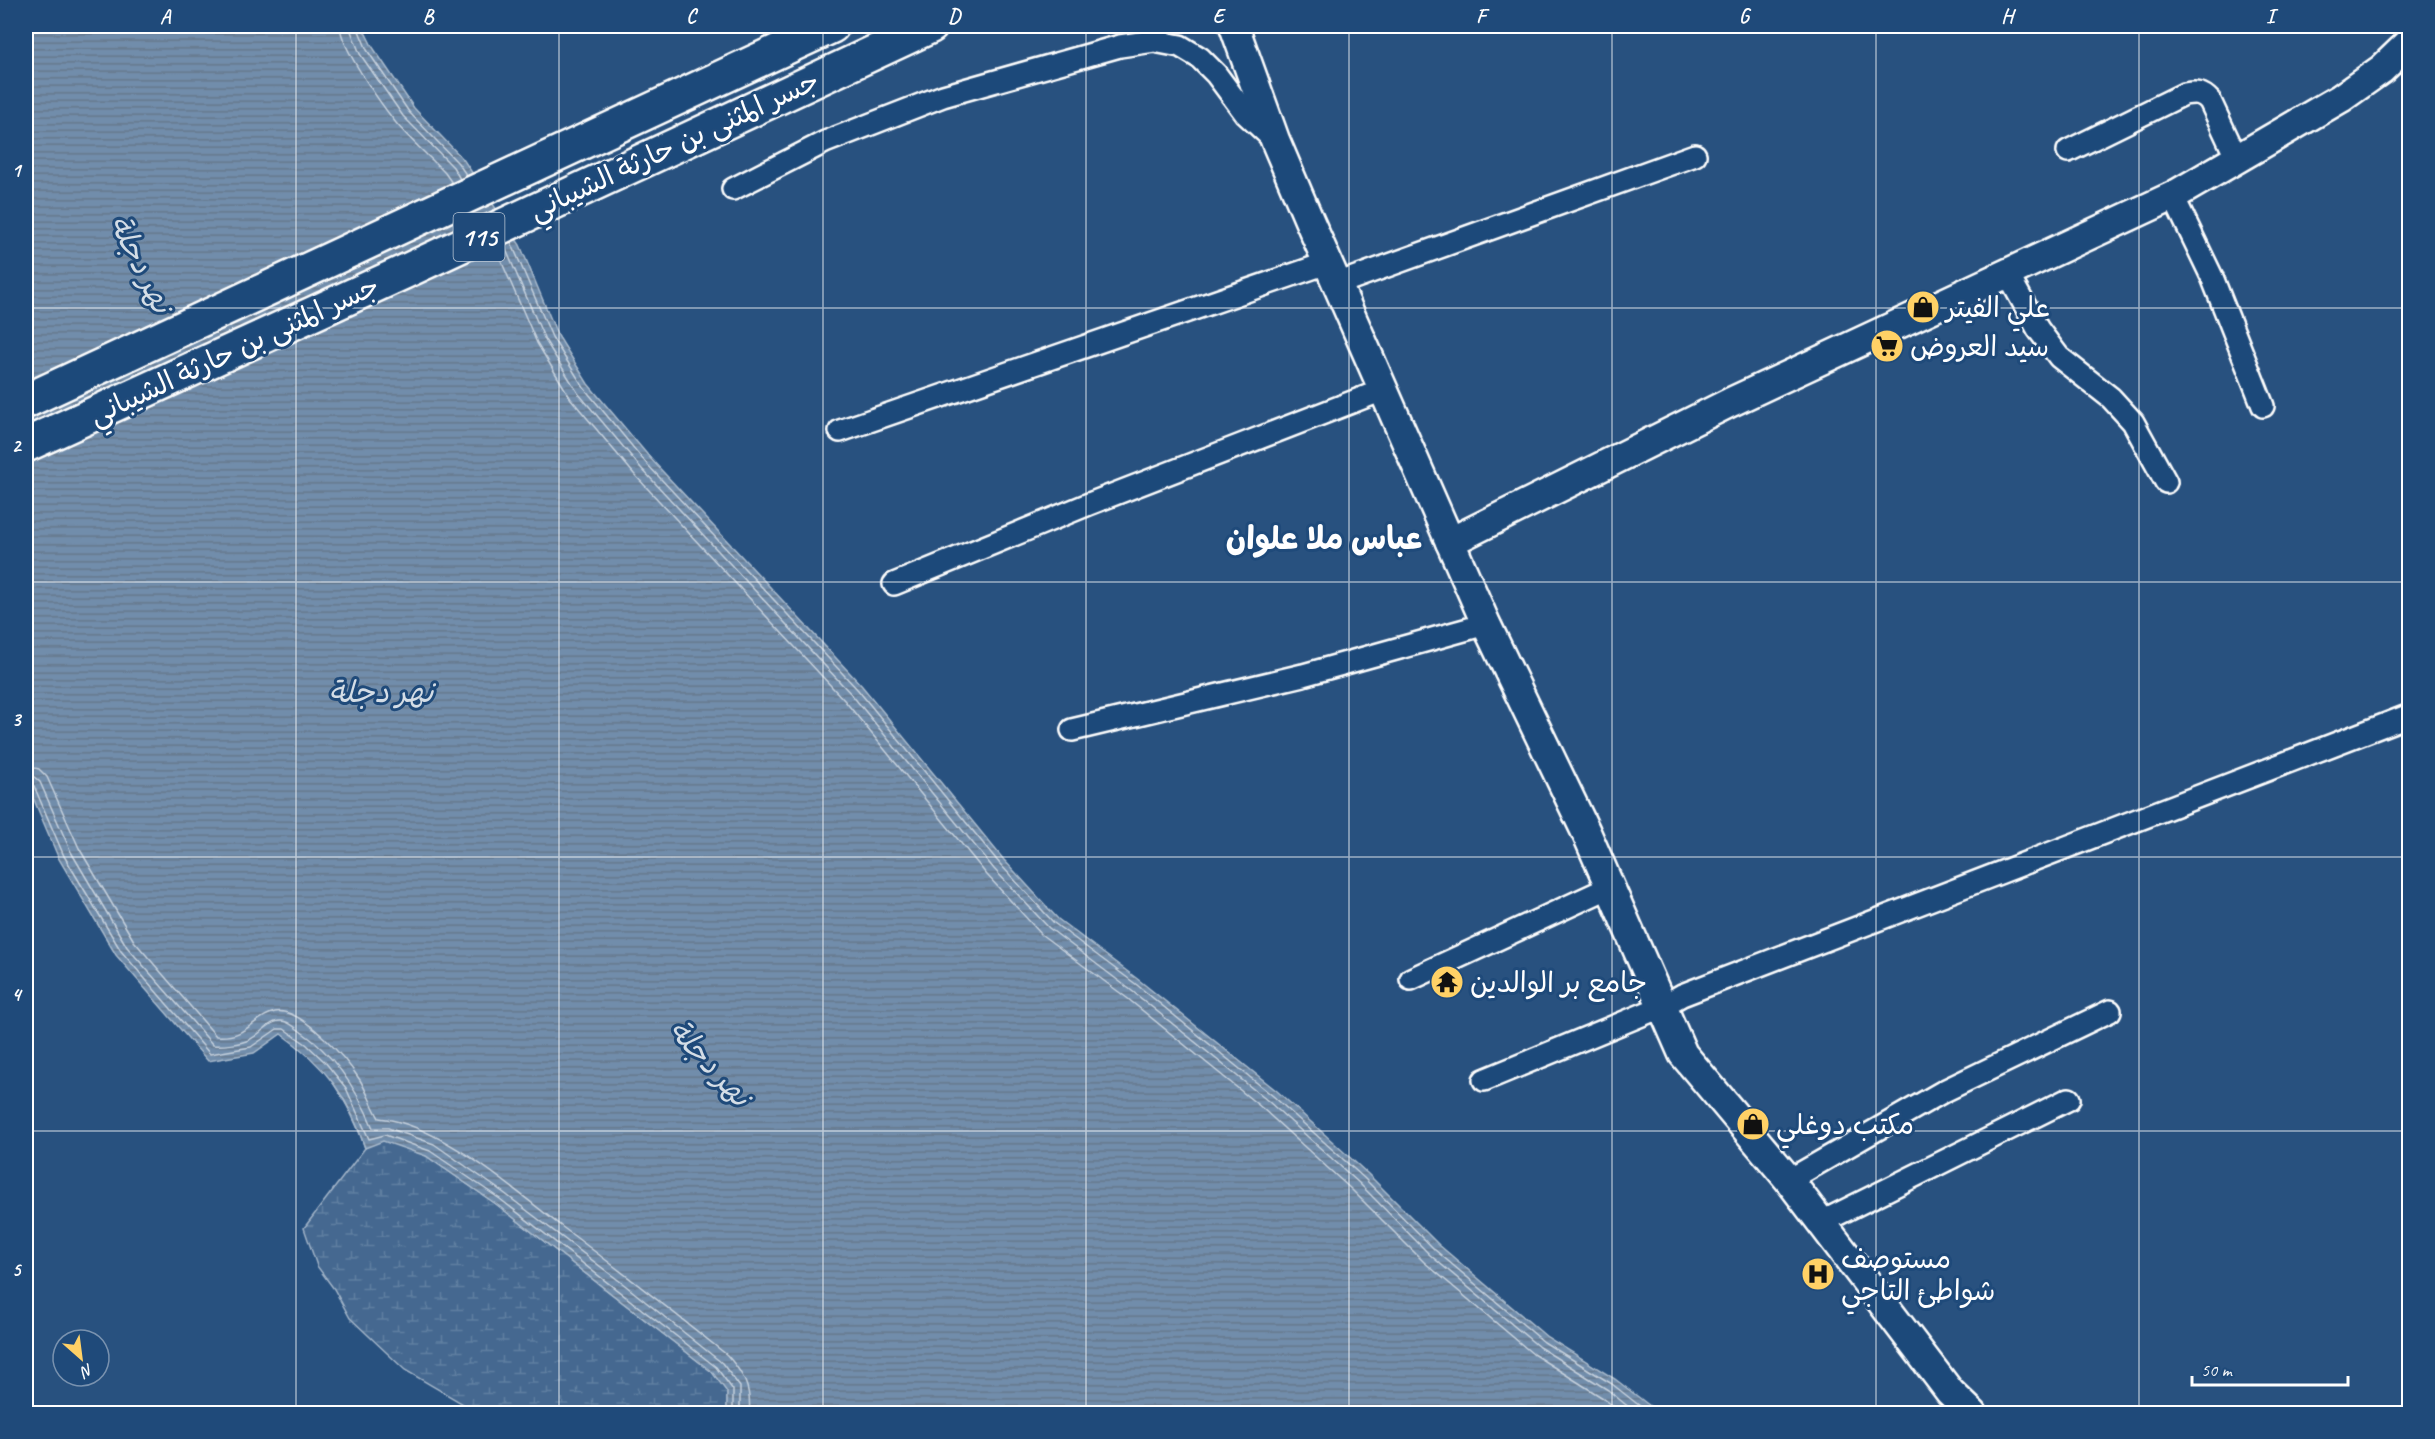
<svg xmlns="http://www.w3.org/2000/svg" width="2435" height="1439" font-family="Caveat,'Playpen Sans Arabic',sans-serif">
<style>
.wetland{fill:url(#wetland-marsh);stroke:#a2b4c8;stroke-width:1.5}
.water{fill:url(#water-rules);stroke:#aabbcd;stroke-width:1.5}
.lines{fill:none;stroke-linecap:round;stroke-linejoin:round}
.shore{stroke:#c6d1dd;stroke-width:1.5}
.street-casing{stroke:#fff;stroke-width:26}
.secondary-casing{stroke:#fff;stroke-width:33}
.highway-casing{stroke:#fff;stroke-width:38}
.street{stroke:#1f4a7a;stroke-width:21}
.secondary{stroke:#1f4a7a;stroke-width:28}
.highway{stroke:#1f4a7a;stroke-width:33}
.grid{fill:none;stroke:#fff;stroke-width:1.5;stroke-opacity:0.55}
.labels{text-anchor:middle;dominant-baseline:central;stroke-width:6;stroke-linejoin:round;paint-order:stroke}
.shield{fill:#1f4a7a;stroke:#bcc9d7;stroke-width:1.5}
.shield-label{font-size:27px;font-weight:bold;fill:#fff}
.street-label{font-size:28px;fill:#fff;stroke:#1f4a7a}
.poi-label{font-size:28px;fill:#fff;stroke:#1f4a7a;text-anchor:start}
.water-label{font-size:30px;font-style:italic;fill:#d4dde6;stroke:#1f4a7a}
.quarter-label{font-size:32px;font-weight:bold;fill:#fff;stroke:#1f4a7a}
.neatline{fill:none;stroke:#fff;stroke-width:2}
.grid-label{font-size:20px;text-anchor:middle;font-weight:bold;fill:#fff}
</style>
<defs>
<pattern id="wetland-marsh" width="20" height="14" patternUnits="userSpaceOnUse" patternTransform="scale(1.5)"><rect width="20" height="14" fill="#446890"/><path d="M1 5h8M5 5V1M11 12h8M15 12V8" fill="none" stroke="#607fa1"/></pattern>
<pattern id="water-rules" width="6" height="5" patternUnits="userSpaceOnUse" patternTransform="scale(1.5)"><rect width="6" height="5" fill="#718dab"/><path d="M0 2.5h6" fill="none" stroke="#64768a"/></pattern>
</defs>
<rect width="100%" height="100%" fill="#28517f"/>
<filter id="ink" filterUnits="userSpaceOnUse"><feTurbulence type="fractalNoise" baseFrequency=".0167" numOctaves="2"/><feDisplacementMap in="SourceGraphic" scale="12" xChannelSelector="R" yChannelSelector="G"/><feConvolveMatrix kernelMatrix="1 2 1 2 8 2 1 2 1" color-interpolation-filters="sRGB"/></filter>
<g filter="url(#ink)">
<!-- wetland -->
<path class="wetland" d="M321,1066L426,1156L496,1204L712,1372L727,1391V1413H471L465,1405L405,1370L350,1318L334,1289L317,1266L304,1228L365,1148C355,1117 341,1092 321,1066Z"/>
<!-- water -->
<path class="water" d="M26,26H362L372,46L414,108L463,159L520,245L557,334L588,384L651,459L862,686L1004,860L1058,919L1140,981L1277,1091L1368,1174L1439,1245L1547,1337L1615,1379L1659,1413H727V1392L712,1372L496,1204L426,1156L383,1141L365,1148C349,1097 325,1065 281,1034L254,1053L208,1061L116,955L59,859L26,781Z"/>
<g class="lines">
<!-- shore -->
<g class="shore">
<path d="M340,26C341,48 381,104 396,123C411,141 429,156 445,173L452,183"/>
<polyline points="349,26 360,54 403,116 453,167 460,179"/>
<polyline points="357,26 367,50 409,112 458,163 467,176"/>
<polyline points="511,242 552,337 584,388 646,463 858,690 1000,864 1054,923 1137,985 1273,1096 1364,1178 1435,1250 1544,1342 1612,1384 1650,1414"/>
<polyline points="504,245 545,340 578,393 641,468 852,695 994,869 1049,928 1132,991 1268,1101 1359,1183 1430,1255 1539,1347 1608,1390 1637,1414"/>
<polyline points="496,249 537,343 571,399 634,474 845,701 987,875 1042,935 1127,998 1262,1108 1352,1190 1424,1262 1533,1354 1603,1398 1623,1414"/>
<path d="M26,766L39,769L47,777L79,848L134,941L216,1036C247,1039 253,1017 275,1012C301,1006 347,1060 360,1080C367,1092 372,1106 379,1118C440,1124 513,1189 561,1226C617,1268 672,1311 727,1355C743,1373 752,1388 749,1414"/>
<path d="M26,775L33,776L40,782L71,852L127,947L213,1045C222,1046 240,1044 249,1040C258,1036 265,1026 275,1022C285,1018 293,1026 300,1031C335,1055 357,1089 373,1128H388L434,1144L504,1193L626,1286L722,1363L740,1387V1414"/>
<polyline points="26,782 34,786 64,856 121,951 210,1054 251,1047 277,1029 284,1029 306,1044 325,1062 346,1088 369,1139 385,1135 430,1151 500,1199 716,1367 733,1390 733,1414"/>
</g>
<defs>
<g id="street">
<path d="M2068,151L2184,94C2196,92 2202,92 2210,101L2237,159"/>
<polyline points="733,189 825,142 943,96 1120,46 1154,41 1180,46 1200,58 1216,74 1245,113 1274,140"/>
<polyline points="2173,196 2212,277 2263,406"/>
<polyline points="2007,273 2038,329 2059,357 2111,398 2133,422 2166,482"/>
<polyline points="1337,284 1695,155"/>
<polyline points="840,431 1327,263"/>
<polyline points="894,584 1089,504 1383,390"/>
<polyline points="1072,730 1303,675 1486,624"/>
<polyline points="1411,979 1610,887"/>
<polyline points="1484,1080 1661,1007 1682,995 2410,715"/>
<polyline points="1789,1180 1944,1091 2110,1011"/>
<polyline points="1822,1222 2069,1099"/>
</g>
<g id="secondary">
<polyline points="1234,26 1275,140 1309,220 1486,624 1586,832 1683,1054 1789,1180 1950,1392 1973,1414"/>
<polyline points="1450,542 1731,402 2173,196 2341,98 2382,69 2410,42"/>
</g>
<g id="highway">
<polyline points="26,401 832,26"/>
<polyline points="26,445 404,272 931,26"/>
</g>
</defs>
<!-- street casing -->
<use href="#street" class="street-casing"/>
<!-- secondary casing -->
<use href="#secondary" class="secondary-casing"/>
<!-- highway casing -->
<use href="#highway" class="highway-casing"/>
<!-- street -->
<use href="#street" class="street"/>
<!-- secondary -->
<use href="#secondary" class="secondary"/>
<!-- highway -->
<use href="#highway" class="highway"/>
</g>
</g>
<!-- grid -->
<path class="grid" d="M296,26V1414M559,26V1414M823,26V1414M1086,26V1414M1349,26V1414M1612,26V1414M1876,26V1414M2139,26V1414M26,308H2410M26,582H2410M26,857H2410M26,1131H2410"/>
<!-- icons -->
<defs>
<symbol id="shop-disc" viewBox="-11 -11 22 22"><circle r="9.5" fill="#ffd166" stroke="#1f4a7a"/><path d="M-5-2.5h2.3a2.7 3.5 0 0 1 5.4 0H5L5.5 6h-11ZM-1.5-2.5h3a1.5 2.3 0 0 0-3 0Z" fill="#111"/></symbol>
<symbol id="supermarket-disc" viewBox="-11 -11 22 22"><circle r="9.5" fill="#ffd166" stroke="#1f4a7a"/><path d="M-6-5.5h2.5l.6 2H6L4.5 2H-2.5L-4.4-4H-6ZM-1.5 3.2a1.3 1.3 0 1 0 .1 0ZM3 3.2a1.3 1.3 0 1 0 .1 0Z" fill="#111"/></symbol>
<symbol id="temple-disc" viewBox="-11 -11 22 22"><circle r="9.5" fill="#ffd166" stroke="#1f4a7a"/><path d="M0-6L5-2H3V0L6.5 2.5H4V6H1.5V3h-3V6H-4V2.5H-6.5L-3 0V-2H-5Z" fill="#111"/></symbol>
<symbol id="hospital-disc" viewBox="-11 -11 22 22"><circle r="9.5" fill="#ffd166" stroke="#1f4a7a"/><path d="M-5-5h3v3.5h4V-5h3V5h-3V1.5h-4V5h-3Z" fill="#111"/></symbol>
</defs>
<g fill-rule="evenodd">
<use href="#shop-disc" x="1904" y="288" width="38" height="38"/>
<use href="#supermarket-disc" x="1868" y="327" width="38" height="38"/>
<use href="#temple-disc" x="1428" y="963" width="38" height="38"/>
<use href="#shop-disc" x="1734" y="1105" width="38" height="38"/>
<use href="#hospital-disc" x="1799" y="1255" width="38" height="38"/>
</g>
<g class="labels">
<!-- shield labels -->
<rect class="shield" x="453.5" y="213" width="51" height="48" rx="4.5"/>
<g class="shield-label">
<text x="479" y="237">115</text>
</g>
<!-- street labels -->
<g class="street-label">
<text transform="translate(674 145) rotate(-25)">جسر المثنى بن حارثة الشيباني</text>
<text transform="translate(234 350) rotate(-25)">جسر المثنى بن حارثة الشيباني</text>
</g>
<!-- poi labels -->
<g class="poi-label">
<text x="1946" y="307">علي الفيتر</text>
<text x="1910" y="346">سيد العروض</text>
<text x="1470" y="982">جامع بر الوالدين</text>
<text x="1776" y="1124">مكتب دوغلي</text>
<text x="1841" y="1258">مستوصف<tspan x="1841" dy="32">شواطئ التاجي</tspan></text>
</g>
<!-- water labels -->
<g class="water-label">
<text transform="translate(141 264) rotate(64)">نهر دجلة</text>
<text x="381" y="692">نهر دجلة</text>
<text transform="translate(710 1063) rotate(48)">نهر دجلة</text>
</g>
<!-- quarter labels -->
<g class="quarter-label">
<text x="1324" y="538">عباس ملا علوان</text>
</g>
</g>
<!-- margin -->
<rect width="2435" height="1439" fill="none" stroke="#1f4a7a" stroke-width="66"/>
<!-- north arrow -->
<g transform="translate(81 1358) rotate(152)"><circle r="28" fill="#1f4a7a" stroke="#7992af" stroke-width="1.5"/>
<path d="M0-4.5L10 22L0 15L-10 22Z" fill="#ffd166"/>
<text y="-9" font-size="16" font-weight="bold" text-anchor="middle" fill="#ffffff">N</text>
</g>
<!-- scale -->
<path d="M2192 1376v9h156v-9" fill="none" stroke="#ffffff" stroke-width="3"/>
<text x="2201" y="1376" font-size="18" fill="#ffffff" stroke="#1f4a7a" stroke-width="4.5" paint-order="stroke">50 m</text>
<rect x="33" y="33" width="2369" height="1373" class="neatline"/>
<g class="grid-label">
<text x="165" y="23">A</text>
<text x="428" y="23">B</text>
<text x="691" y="23">C</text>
<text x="954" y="23">D</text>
<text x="1218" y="23">E</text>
<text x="1481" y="23">F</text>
<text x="1744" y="23">G</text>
<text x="2007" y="23">H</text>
<text x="2270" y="23">I</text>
<text x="16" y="177">1</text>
<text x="16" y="452">2</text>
<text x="16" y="726">3</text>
<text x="16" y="1001">4</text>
<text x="16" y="1276">5</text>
</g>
</svg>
